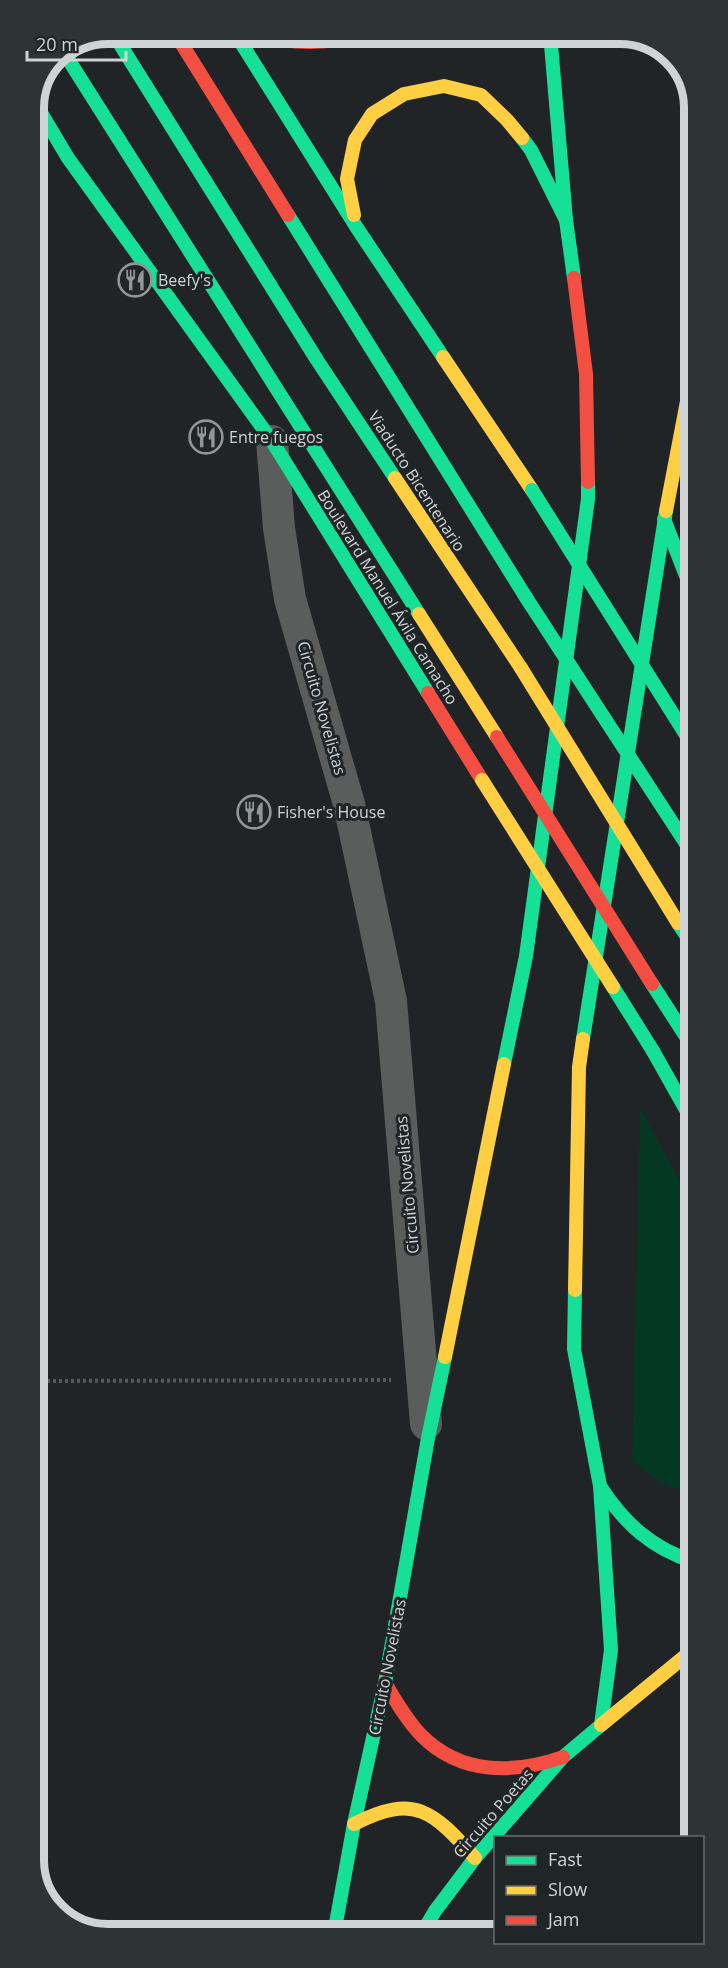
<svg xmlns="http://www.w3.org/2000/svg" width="728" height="1968" font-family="'Open Sans',sans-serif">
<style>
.green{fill:#043724}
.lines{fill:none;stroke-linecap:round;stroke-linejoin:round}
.path{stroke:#575859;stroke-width:4;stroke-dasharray:3 3;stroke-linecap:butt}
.street{stroke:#5b5c5c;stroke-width:32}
.fast{stroke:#16e098;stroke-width:14}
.slow{stroke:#ffcf43;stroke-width:14}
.jam{stroke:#f24e42;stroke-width:14}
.fast-bridge{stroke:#16e098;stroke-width:14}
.slow-bridge{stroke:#ffcf43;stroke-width:14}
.jam-bridge{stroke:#f24e42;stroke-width:14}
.labels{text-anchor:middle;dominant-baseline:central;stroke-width:6;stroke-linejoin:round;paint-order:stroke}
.poi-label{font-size:16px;fill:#d0d3d4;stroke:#202527;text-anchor:start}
.street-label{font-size:16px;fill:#d0d3d4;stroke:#202527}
.rim{fill:none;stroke:#d0d3d4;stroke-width:8}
</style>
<rect width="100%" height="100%" fill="#212426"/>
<!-- green -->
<polygon class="green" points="640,1108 694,1207 694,1495 661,1483 632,1461"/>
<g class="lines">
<!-- path -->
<polyline class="path" points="35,1381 391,1380"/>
<!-- street -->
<polyline class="street" points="272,441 279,528 290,599 349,804 391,1001 426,1424"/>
<!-- fast -->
<g class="fast">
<polyline points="113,33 317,360 395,478"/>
<polyline points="235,33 357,228 443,357"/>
<polyline points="550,33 566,220 574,278"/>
<polyline points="63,51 419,614"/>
<polyline points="34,101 68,158 272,441 428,693"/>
<polyline points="522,138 531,150 566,220"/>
<polyline points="288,215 527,599"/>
<polyline points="664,519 693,594"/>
<polyline points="678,923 694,947"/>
<polyline points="652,984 694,1049"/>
<polyline points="583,1039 666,511"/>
<polyline points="653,1051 694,1124"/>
<polyline points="504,1064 526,956 588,499 588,482"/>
<path d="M600,1486C624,1523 652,1549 695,1562"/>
<polyline points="422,1933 435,1911 475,1858 563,1757 601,1725 611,1650 600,1486 574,1349 575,1290"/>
<polyline points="334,1934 354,1824 385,1683 428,1438 445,1357"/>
</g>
<!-- slow -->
<g class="slow">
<polyline points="354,215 347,179 355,140 372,114 404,94 444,86 481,95 507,120 522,138"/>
<polyline points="443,357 532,490"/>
<polyline points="395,478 521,668"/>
<polyline points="666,511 693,370"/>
<polyline points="419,614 497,737"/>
<polyline points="575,1290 579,1067 583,1039"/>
<polyline points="445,1357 504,1064"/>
<polyline points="601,1725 695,1648"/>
<path d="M354,1824C415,1793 433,1811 475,1858"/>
</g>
<!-- jam -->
<g class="jam">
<polyline points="175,33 288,215"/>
<path d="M252,33C293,46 329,44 371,33"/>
<polyline points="574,278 586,374 588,482"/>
<polyline points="428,693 482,780"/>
<path d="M385,1683C396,1701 407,1721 422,1736C461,1775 514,1774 563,1757"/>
</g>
<!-- fast-bridge -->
<g class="fast-bridge">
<polyline points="532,490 693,746"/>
<polyline points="527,599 694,856"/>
<polyline points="613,987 653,1051"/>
</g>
<!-- slow-bridge -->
<g class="slow-bridge">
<polyline points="521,668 678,923"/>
<polyline points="482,780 613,987"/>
</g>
<!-- jam-bridge -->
<polyline class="jam-bridge" points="497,737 652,984"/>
</g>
<!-- icons -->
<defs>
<symbol id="restaurant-ring" viewBox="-11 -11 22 22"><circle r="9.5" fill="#202527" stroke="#939697" stroke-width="1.5"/><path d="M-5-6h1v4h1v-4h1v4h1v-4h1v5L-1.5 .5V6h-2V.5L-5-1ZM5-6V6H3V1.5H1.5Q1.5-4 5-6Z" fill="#939697"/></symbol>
</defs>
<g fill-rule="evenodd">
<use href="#restaurant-ring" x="116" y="261" width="38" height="38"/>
<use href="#restaurant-ring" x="187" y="418" width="38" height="38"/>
<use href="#restaurant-ring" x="235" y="793" width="38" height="38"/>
</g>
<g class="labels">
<!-- poi labels -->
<g class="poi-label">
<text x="158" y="280">Beefy's</text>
<text x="229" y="437">Entre fuegos</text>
<text x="277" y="812">Fisher's House</text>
</g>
<!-- street labels -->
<g class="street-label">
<text transform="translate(417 481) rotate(57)">Viaducto Bicentenario</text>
<text transform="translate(388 597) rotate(58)">Boulevard Manuel Ávila Camacho</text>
<text transform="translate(322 708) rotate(74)">Circuito Novelistas</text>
<text transform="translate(407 1185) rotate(-95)">Circuito Novelistas</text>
<text transform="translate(387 1667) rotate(-79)">Circuito Novelistas</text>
<text transform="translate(493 1813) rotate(-49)">Circuito Poetas</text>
</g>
</g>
<!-- crop -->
<path d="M0 0H728V1968H0ZM108 44H620A64 64 0 0 1 684 108V1860A64 64 0 0 1 620 1924H108A64 64 0 0 1 44 1860V108A64 64 0 0 1 108 44Z" fill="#2e3335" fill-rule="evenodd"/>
<path class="rim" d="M108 44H620A64 64 0 0 1 684 108V1860A64 64 0 0 1 620 1924H108A64 64 0 0 1 44 1860V108A64 64 0 0 1 108 44Z"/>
<!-- legend -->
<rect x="494" y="1836" width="210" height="108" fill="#202527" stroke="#666b6c" stroke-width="1.5"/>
<rect x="506" y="1856" width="30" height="9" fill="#16e098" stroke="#666b6c" stroke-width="1.5"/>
<text x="548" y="1866" font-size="18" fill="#d0d3d4">Fast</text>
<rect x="506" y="1886" width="30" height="9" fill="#ffcf43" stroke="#666b6c" stroke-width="1.5"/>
<text x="548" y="1896" font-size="18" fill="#d0d3d4">Slow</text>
<rect x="506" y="1916" width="30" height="9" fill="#f24e42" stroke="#666b6c" stroke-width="1.5"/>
<text x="548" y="1926" font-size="18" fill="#d0d3d4">Jam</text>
<!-- scale -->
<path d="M27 51v9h99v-9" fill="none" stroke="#d0d3d4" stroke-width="3"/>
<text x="36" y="51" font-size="18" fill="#d0d3d4" stroke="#202527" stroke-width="4.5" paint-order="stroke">20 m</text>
</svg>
